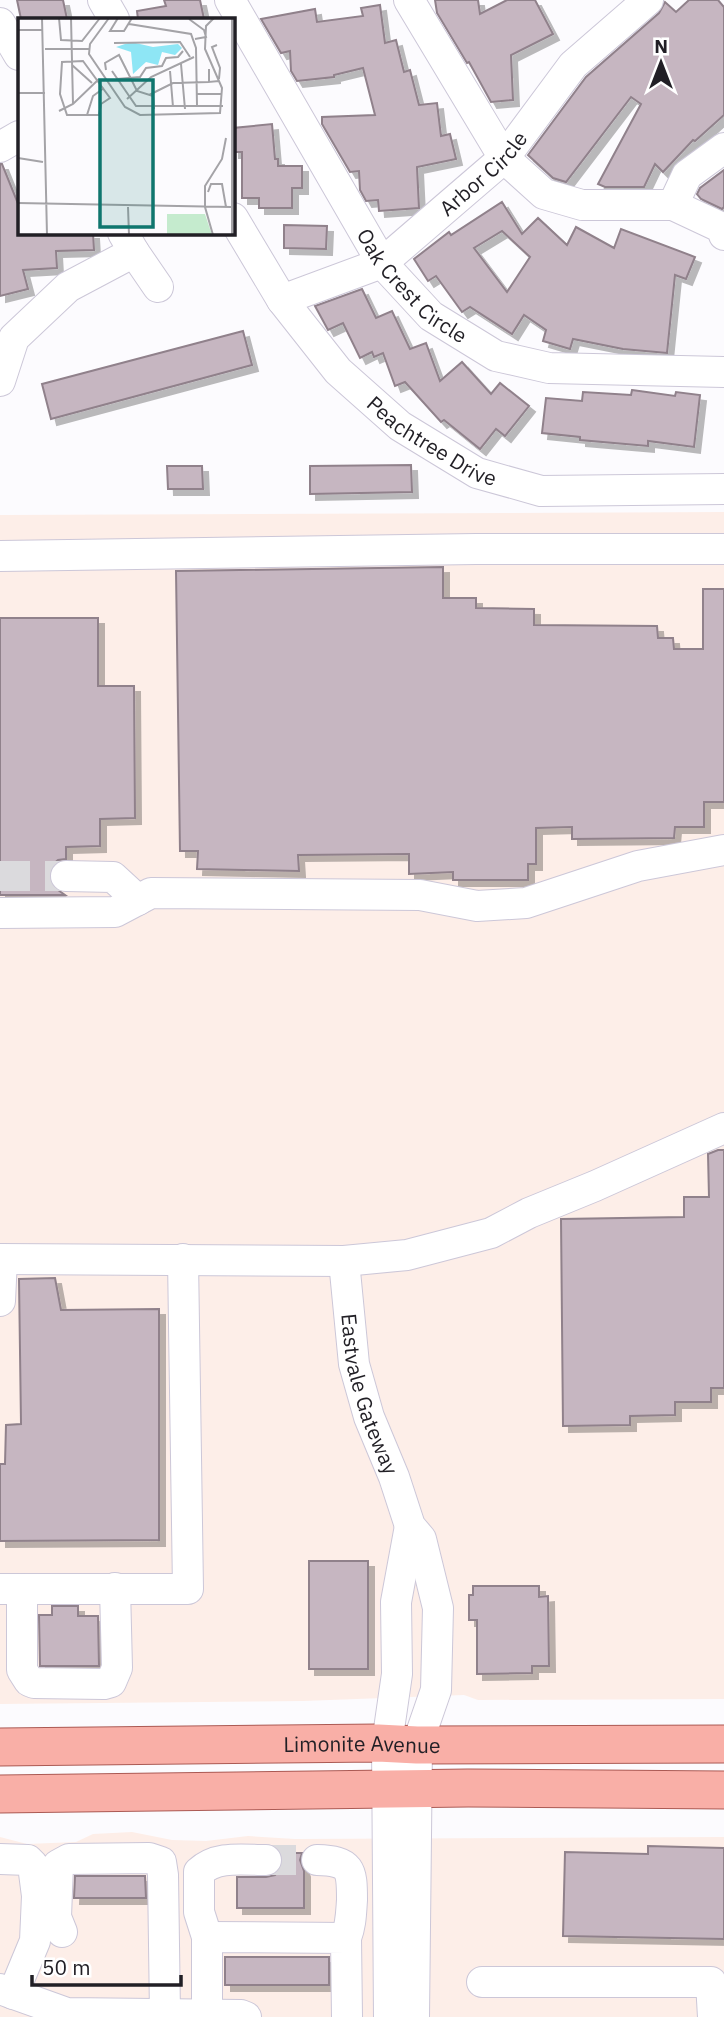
<svg xmlns="http://www.w3.org/2000/svg" width="724" height="2017" font-family="'IBM Plex Sans',sans-serif">
<style>
.commercial{fill:#fdeee8}
.building{fill:#c6b6c1;stroke:#90818b;stroke-width:2;fill-rule:evenodd;filter:url(#shadow)}
.lines{fill:none;stroke-linecap:round;stroke-linejoin:round}
.minor-tunnel{stroke:#dbdadd;stroke-width:30;stroke-dasharray:30 15;stroke-linecap:butt}
.minor-casing{stroke:#ccc7d8;stroke-width:32}
.major-casing{stroke:#ab5a54;stroke-width:39}
.minor{stroke:#fff;stroke-width:30}
.major{stroke:#f9afa7;stroke-width:37}
.labels{text-anchor:middle;dominant-baseline:central;stroke-width:7;stroke-linejoin:round;paint-order:stroke}
.street-label{font-size:21px;fill:#211f25;stroke:#fff}
.inset-road{fill:none;stroke:#a4a3a7;stroke-width:2}
.view{fill:#0f766e;fill-opacity:0.15;stroke:#0f766e;stroke-width:3.5}
.inset-edge{fill:none;stroke:#211f25;stroke-width:3.5}
</style>
<defs>
<filter id="shadow"><feDropShadow dx="6" dy="6" stdDeviation="0" flood-color="#0004"/></filter>
</defs>
<rect width="100%" height="100%" fill="#fcfbfe"/>
<!-- commercial -->
<g class="commercial">
<polygon points="724,512 724,1699 478,1700 464,1695 303,1701 0,1704 0,515"/>
<polygon points="132,1832 172,1840 206,1841 248,1836 295,1839 724,1837 724,2017 0,2017 0,1837 27,1844 76,1842 93,1834"/>
</g>
<!-- building -->
<g class="building">
<polygon points="17,0 63,0 67,19 21,19"/>
<polygon points="164,0 200,0 204,19 138,19 137,11 166,6"/>
<polygon points="435,0 478,0 480,14 507,0 535,0 553,34 511,55 513,100 491,102 469,62 467,63 437,13"/>
<polygon points="689,0 718,0 724,7 724,115 695,141 693,140 663,172 655,164 644,187 605,187 598,184 641,104 631,97 566,182 553,178 528,155 586,77 659,13 665,2 676,12"/>
<polygon points="380,5 385,43 396,40 404,72 410,70 419,105 437,103 441,136 450,134 456,159 417,167 419,208 379,211 378,200 366,201 360,190 359,171 350,172 322,124 322,117 375,115 363,68 334,75 334,77 297,81 291,71 290,51 281,53 261,19 315,9 317,22 363,16 361,8"/>
<polygon points="272,124 275,159 278,159 278,166 302,166 302,188 292,188 292,208 259,208 259,198 242,198 242,152 233,152 233,128"/>
<polygon points="0,164 2,164 19,206 19,233 93,233 94,250 56,251 57,268 23,270 28,289 0,296"/>
<polygon points="724,170 724,207 722,209 701,199 697,194 700,188"/>
<path d="M502,202L522,234L538,218L567,245L576,227L614,248L621,229L695,257L686,279L675,275L667,353L623,349L573,339L570,349L543,341L546,330L524,315L512,334L470,307L462,312L436,276L428,281L414,259L449,232L451,235ZM502,231L530,257L507,292L474,248Z"/>
<polygon points="284,225 327,226 326,249 284,248"/>
<polygon points="362,289 376,318 392,311 410,349 426,343 440,381 462,362 491,394 500,383 529,406 505,436 496,429 480,449 444,420 441,422 405,382 395,386 383,353 374,357 372,352 360,358 343,323 328,330 315,306"/>
<polygon points="243,331 252,365 51,419 42,384"/>
<polygon points="632,390 675,396 676,392 700,395 694,447 648,441 648,446 580,440 580,437 542,433 546,398 582,401 583,392 631,395"/>
<polygon points="411,465 412,492 310,494 310,466"/>
<polygon points="167,466 202,466 203,489 168,489"/>
<polygon points="443,567 443,598 476,598 476,608 534,609 534,625 657,626 658,638 673,638 674,649 703,649 703,589 724,589 724,802 704,802 704,827 675,827 674,838 572,839 572,827 536,828 536,864 528,864 528,880 453,880 453,872 409,874 409,854 298,855 299,871 197,869 198,851 180,851 176,571"/>
<polygon points="0,618 98,618 98,686 134,686 135,818 100,819 100,846 66,847 66,859 58,860 51,866 49,876 51,885 65,895 0,895"/>
<polygon points="718,1150 724,1150 724,1388 711,1388 711,1402 675,1402 675,1415 630,1416 630,1425 563,1426 561,1219 684,1217 684,1197 709,1197 708,1154"/>
<polygon points="55,1278 61,1310 159,1309 159,1540 0,1541 0,1464 5,1464 6,1425 21,1424 19,1279"/>
<rect x="309" y="1561" width="59" height="108"/>
<polygon points="473,1586 539,1586 539,1597 548,1596 549,1666 532,1666 532,1673 477,1674 477,1620 469,1620 469,1595 473,1595"/>
<polygon points="52,1606 78,1606 78,1616 98,1616 99,1666 40,1666 39,1615 52,1615"/>
<polygon points="648,1846 724,1848 724,1939 563,1936 565,1852 648,1854"/>
<polygon points="282,1853 302,1853 300,1860 304,1871 304,1908 237,1908 237,1877 266,1877 275,1875 281,1868 283,1861"/>
<polygon points="75,1876 145,1876 146,1898 74,1898"/>
<rect x="225" y="1957" width="104" height="28"/>
</g>
<g class="lines">
<!-- minor-tunnel -->
<g class="minor-tunnel">
<polyline points="0,876 66,876"/>
<polyline points="266,1860 317,1860"/>
</g>
<defs>
<g id="minor">
<polyline points="103,0 114,19"/>
<path id="s1" d="M230,0L382,263L431,316L496,356L549,368L724,372"/>
<polyline points="409,0 504,158 544,194 582,205 673,205 722,228 724,235"/>
<polyline points="0,23 19,55"/>
<polyline points="0,147 19,136"/>
<polyline points="673,205 687,175 724,148"/>
<path id="s2" d="M233,218L282,300L338,371L400,426L477,473L541,491L724,489"/>
<polyline points="134,252 158,287"/>
<path id="s3" d="M282,300L382,263L504,158L573,65L648,0"/>
<polyline points="0,381 14,338 68,287 134,252 123,233"/>
<polyline points="0,556 476,549 724,549"/>
<polyline points="66,876 113,877 138,900"/>
<polyline points="0,913 115,912 151,893 420,895 477,906 526,903 638,866 724,850"/>
<polyline points="0,1259 344,1261 407,1255 491,1233 529,1213 595,1186 724,1128"/>
<path id="s4" d="M344,1261L354,1364L369,1417L394,1477L410,1526L421,1539L438,1608L436,1690L417,1745L414,2017"/>
<polyline points="0,1301 2,1259"/>
<polyline points="0,1589 188,1589 183,1259"/>
<polyline points="22,1589 22,1670 29,1681 34,1683 104,1684 111,1682 117,1668 115,1588"/>
<polyline points="0,1859 28,1860 33,1865 37,1896 35,1941 13,1994"/>
<path d="M317,1860C351,1861 352,1869 352,1900C351,1914 351,1925 346,1938"/>
<polyline points="62,1932 56,1917 58,1865 69,1859 149,1858 161,1862 163,1875 165,2014"/>
<path d="M207,1937L199,1912V1872C217,1855 243,1860 266,1860"/>
<polyline points="482,1982 711,1982 713,2017"/>
<polyline points="0,1989 67,2013 241,2015 246,2017"/>
<polyline points="207,2015 207,1937 346,1938 347,2017"/>
<polyline points="389,2017 387,1743 397,1674 396,1602 410,1526"/>
</g>
<g id="major">
<path id="s5" d="M0,1747L378,1743L417,1745L724,1744"/>
<polyline points="0,1794 468,1788 724,1790"/>
</g>
</defs>
<!-- minor casing -->
<use href="#minor" class="minor-casing"/>
<!-- major casing -->
<use href="#major" class="major-casing"/>
<!-- minor -->
<use href="#minor" class="minor"/>
<!-- major -->
<use href="#major" class="major"/>
</g>
<g class="labels">
<!-- street labels -->
<g class="street-label">
<text stroke="none"><textPath href="#s3" startOffset="242">Arbor Circle</textPath></text>
<text stroke="none"><textPath href="#s1" startOffset="341">Oak Crest Circle</textPath></text>
<text stroke="none"><textPath href="#s2" startOffset="304">Peachtree Drive</textPath></text>
<text stroke="none"><textPath href="#s4" startOffset="136">Eastvale Gateway</textPath></text>
<text stroke="none"><textPath href="#s5" startOffset="362">Limonite Avenue</textPath></text>
</g>
</g>
<!-- overview -->
<g transform="translate(18 18)">
<rect width="217" height="217" fill="#fcfbfe"/>
<path d="M149,196H187L194,217H149Z" fill="#c5ebce"/>
<path d="M113,24L135,29L160,26L164,30L157,37L144,34L140,47L128,44L115,56L113,34L98,29Z" fill="#8ee6f5"/>
<path class="inset-road" d="M24,0L29,217M41,0L43,22L64,23L82,0M53,0L55,86M91,0L72,26L71,36L107,89L122,97L202,95L204,70L187,31L188,8L196,0M100,0L92,13H106L114,0M214,0V217M171,1L186,12L188,19L177,21M111,6L173,16L178,30L179,88M0,12H25M96,25L162,24L172,39M199,27L194,29L202,50L201,61M27,31H71M65,43L92,80L83,86L81,97H49L42,76L44,44ZM163,46L167,91M54,47L74,65M191,51V64L201,63M88,52L87,45L101,37L119,73L135,78L136,91M94,53L118,88H205M152,53L155,89M99,61L122,59L128,50L144,48L148,40L160,39L165,33M0,75H27M179,76H204M131,77L155,65L191,64M109,81L133,59L176,39M41,93L55,86L81,61M69,97L75,78L86,70M0,140L25,144M190,174L193,166H204L208,189M0,185L213,189M110,189L111,217M195,217L187,189V168L204,141L208,120"/>
<path class="view" d="M82,62H135V209H82Z"/>
<rect width="217" height="217" class="inset-edge"/>
</g>
<!-- north arrow -->
<g transform="translate(661 63)" stroke="#ffffff" stroke-width="5" paint-order="stroke">
<path d="M0-5L12 26L0 18L-12 26Z" fill="#211f25"/>
<text y="-10" font-size="19" font-weight="bold" text-anchor="middle" fill="#211f25">N</text>
</g>
<!-- scale -->
<path d="M32 1975v10h149v-10" fill="none" stroke="#211f25" stroke-width="3.5"/>
<text x="42" y="1975" font-size="21" fill="#211f25" stroke="#ffffff" stroke-width="5" paint-order="stroke">50 m</text>
</svg>
